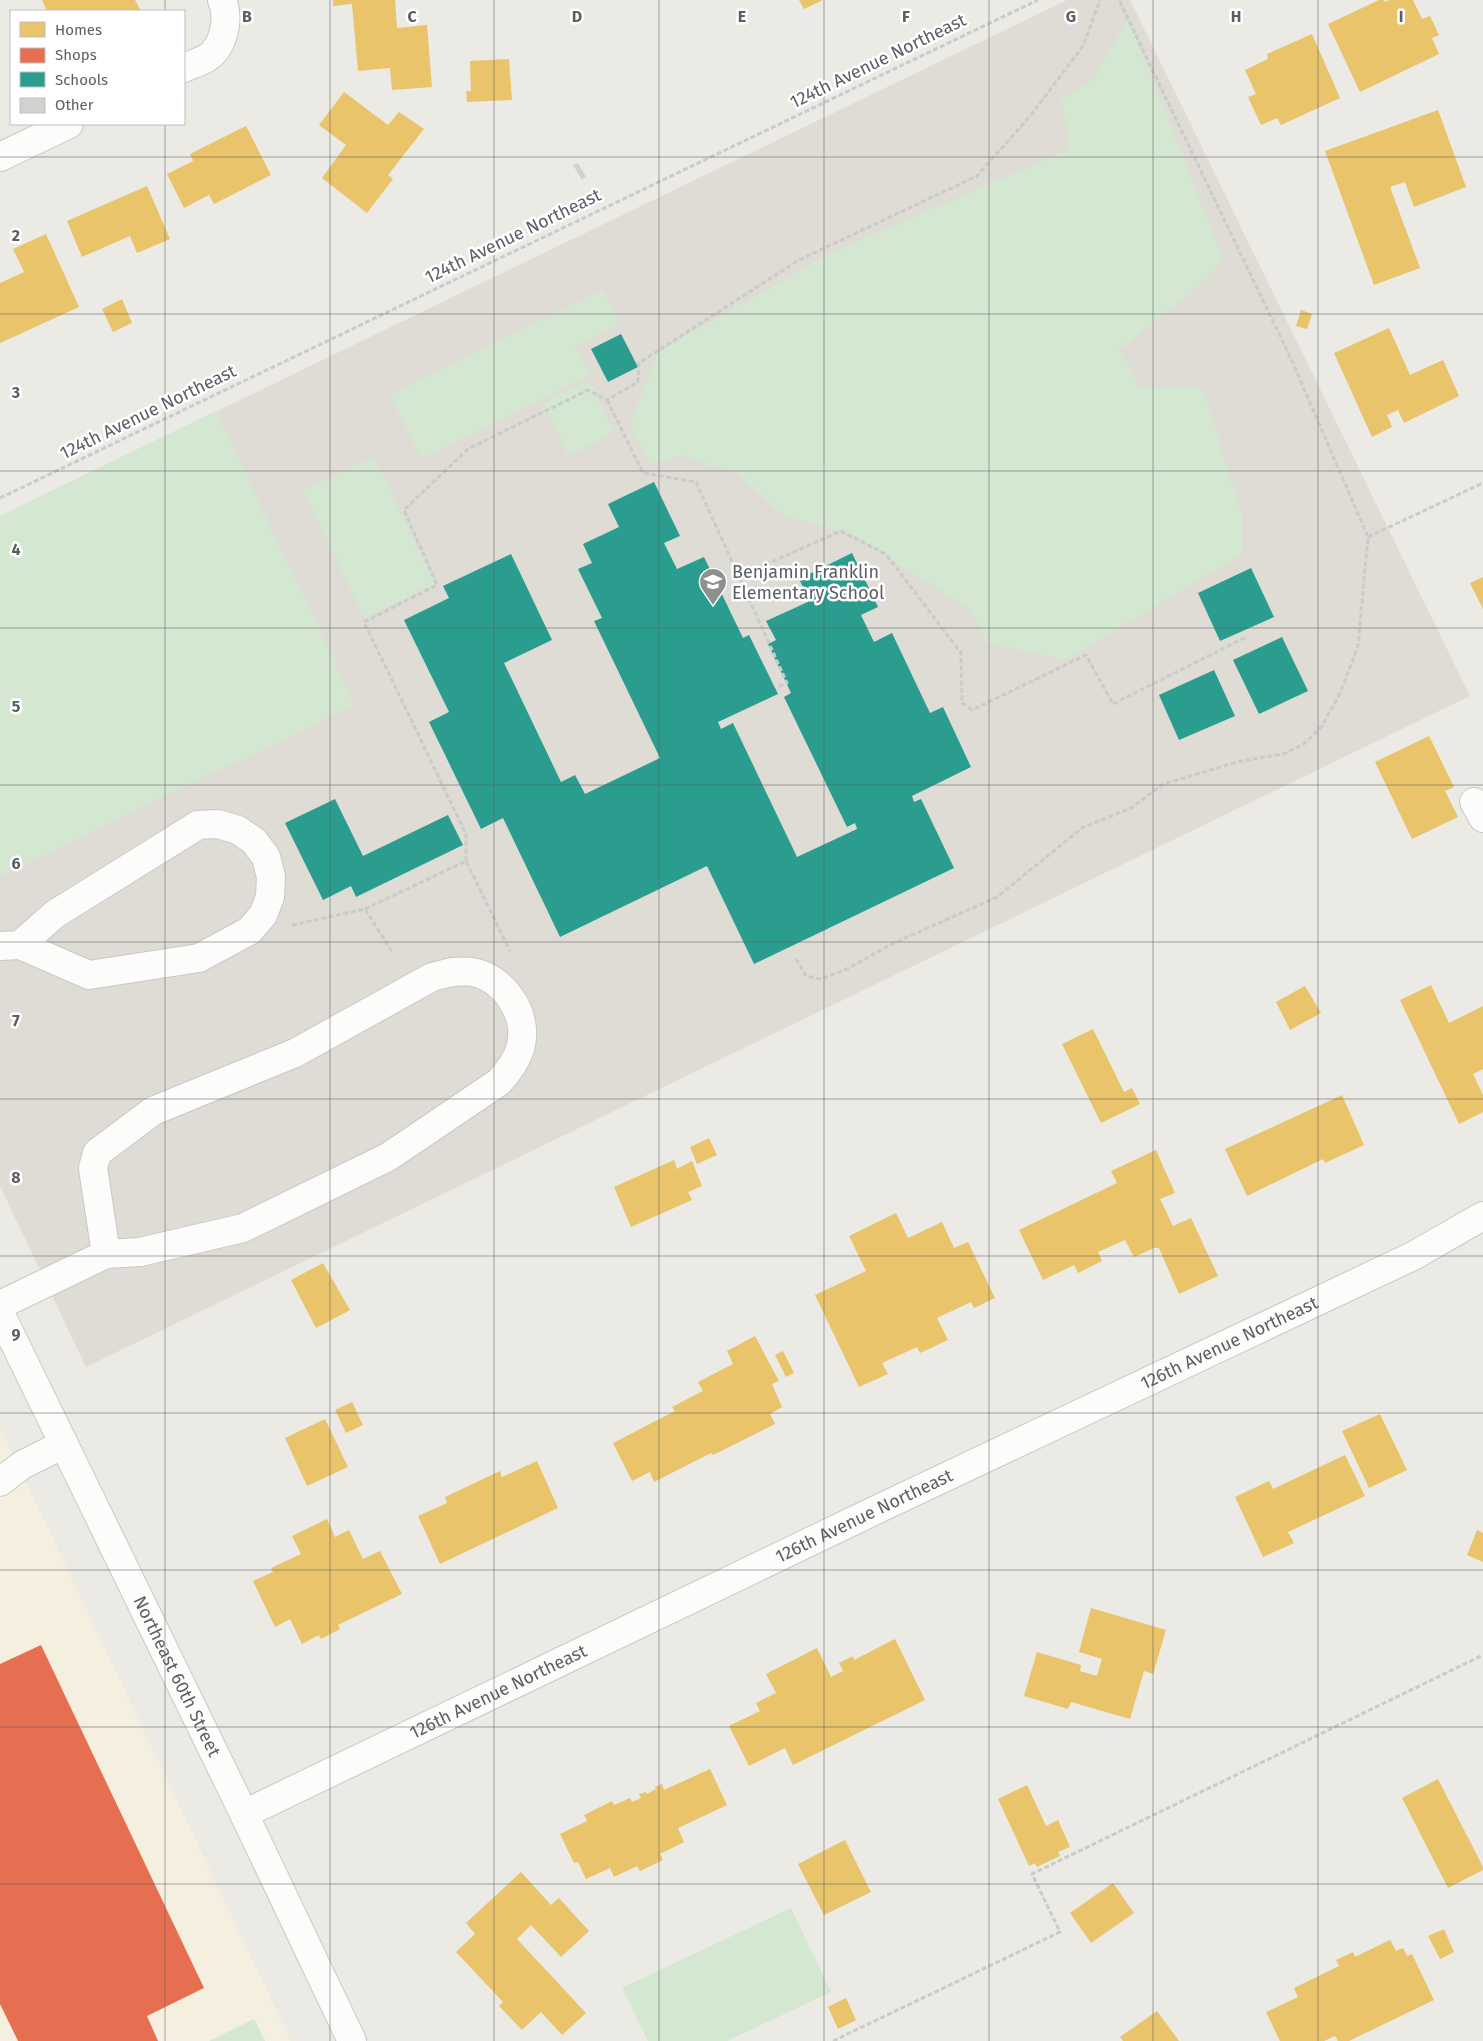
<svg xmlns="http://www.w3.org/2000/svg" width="1483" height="2041" font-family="'Fira Sans',sans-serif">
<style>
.commercial{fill:#f4efde}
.education{fill:#dedcd5}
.green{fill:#d4e7d1}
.homes{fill:#e9c46a}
.shops{fill:#e76f51}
.schools{fill:#2a9d8f}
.building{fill:#d1d1ce}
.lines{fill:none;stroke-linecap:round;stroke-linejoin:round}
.minor-casing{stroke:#c8c8c8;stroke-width:30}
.path{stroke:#c8ccca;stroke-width:3;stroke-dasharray:5 2.5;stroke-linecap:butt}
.minor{stroke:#fcfcfb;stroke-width:28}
.grid{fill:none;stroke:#5b5f63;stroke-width:1;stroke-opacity:0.55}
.labels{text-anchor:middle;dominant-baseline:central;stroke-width:5;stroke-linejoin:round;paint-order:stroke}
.street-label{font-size:18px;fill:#5b5f63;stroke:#fff}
.poi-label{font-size:18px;fill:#5b5f63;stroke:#fff;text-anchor:start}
.grid-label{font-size:16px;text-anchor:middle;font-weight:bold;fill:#5b5f63;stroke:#fff;stroke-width:5;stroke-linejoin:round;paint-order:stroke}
</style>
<rect width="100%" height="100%" fill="#ebeae5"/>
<!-- commercial -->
<polygon class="commercial" points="0,1427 291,2041 0,2041"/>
<!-- education -->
<polygon class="education" points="1067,0 1130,0 1470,696 86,1367 0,1186 0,516"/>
<!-- green -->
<g class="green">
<polygon points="1128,18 1224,261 1196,288 1119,350 1141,388 1203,388 1242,515 1242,554 1066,660 986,643 971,610 903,567 861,538 780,514 733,469 711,466 684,455 649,464 630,425 658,352 835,251 1070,149 1061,99 1093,80"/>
<polygon points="603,290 619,324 575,346 589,376 421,459 390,395"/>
<polygon points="589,381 614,433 568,456 543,403"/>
<polygon points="216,411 355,705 0,876 0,516"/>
<polygon points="374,457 435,584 364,618 303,491"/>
<polygon points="791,1908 831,1992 727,2041 648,2041 622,1988"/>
<polygon points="254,2019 265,2041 209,2041"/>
</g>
<!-- homes -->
<g class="homes">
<polygon points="42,0 135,0 141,11 47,11"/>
<polygon points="333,0 395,0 397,28 427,25 432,87 392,90 390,68 358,71 352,4 333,6"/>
<polygon points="799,0 823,0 804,9"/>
<polygon points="1379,0 1384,0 1385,2 1389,0 1413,0 1422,19 1430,16 1439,35 1432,38 1439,54 1360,92 1328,24"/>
<polygon points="1312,34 1340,98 1281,125 1277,118 1261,125 1248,97 1256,94 1245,70 1268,59 1267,54"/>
<polygon points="509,59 512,100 467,102 466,91 471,91 470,61"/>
<polygon points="344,92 388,125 399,112 424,129 388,175 393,179 367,213 322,178 346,145 319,125"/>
<polygon points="1438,110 1466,187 1414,207 1405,182 1390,187 1420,268 1374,285 1325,151"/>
<polygon points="246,126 271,175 214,204 209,195 184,208 167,174 193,161 190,154"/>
<polygon points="147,186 170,239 137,253 130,236 82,257 67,221"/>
<polygon points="46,234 79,307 0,343 0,283 24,272 13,249"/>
<polygon points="122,299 132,323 113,332 102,309"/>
<polygon points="1301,310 1312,314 1307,329 1296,326"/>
<polygon points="1389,328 1410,375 1443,360 1459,396 1404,423 1398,410 1387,415 1392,427 1372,437 1334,353"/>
<polygon points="1483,577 1483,609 1470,583"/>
<polygon points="1429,736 1454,787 1445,791 1458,817 1412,839 1375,762"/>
<polygon points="1431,985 1449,1023 1483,1006 1483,1069 1473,1074 1483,1095 1483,1112 1459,1124 1400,1000"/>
<polygon points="1305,986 1321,1013 1290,1030 1276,1002"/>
<polygon points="1093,1029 1124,1092 1132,1088 1140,1104 1101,1123 1062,1044"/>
<polygon points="1342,1095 1364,1145 1325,1163 1323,1159 1247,1196 1225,1149"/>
<polygon points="709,1138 717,1155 697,1164 690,1147"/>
<polygon points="1156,1150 1175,1193 1160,1199 1173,1226 1191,1218 1218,1276 1179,1294 1159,1248 1154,1248 1134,1257 1125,1240 1098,1252 1102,1261 1078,1273 1074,1265 1043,1280 1019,1230 1117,1183 1111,1171"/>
<polygon points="674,1160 677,1169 692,1161 702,1186 688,1192 692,1200 631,1227 614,1187"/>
<polygon points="896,1213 908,1238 942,1222 954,1248 968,1242 995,1298 974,1308 971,1302 937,1318 948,1340 920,1353 917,1347 882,1363 888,1374 859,1387 815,1295 866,1271 849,1236"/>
<polygon points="323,1263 350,1310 316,1328 291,1280"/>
<polygon points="755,1336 779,1381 772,1384 782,1407 770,1414 775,1424 713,1455 711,1453 654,1482 650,1472 632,1481 613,1443 675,1411 672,1407 703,1391 698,1382 733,1364 727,1351"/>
<polygon points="783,1351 794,1373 786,1377 775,1355"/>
<polygon points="352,1402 363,1425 346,1433 335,1410"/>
<polygon points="1380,1414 1407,1470 1369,1488 1342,1431"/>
<polygon points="325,1419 348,1467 307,1486 285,1438"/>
<polygon points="1345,1455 1365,1496 1288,1532 1294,1543 1263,1557 1235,1497 1269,1481 1273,1489"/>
<polygon points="537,1461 558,1508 440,1564 418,1516 447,1503 445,1497 500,1471 502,1477"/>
<polygon points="327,1519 335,1537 349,1530 363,1559 380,1551 402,1594 338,1625 340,1629 321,1639 319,1635 302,1644 290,1619 275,1627 253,1581 273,1572 271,1568 301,1554 292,1536"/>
<polygon points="1477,1530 1483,1533 1483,1562 1467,1555"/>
<polygon points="1091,1608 1166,1630 1153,1674 1144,1671 1130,1719 1071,1702 1068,1709 1024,1696 1037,1652 1081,1665 1080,1671 1097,1676 1102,1659 1079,1652"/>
<polygon points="895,1639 925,1700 793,1765 785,1748 749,1766 729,1726 760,1711 756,1703 776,1693 766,1674 817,1648 831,1677 843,1671 839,1663 853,1656 854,1660"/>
<polygon points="710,1769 727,1805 678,1828 684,1842 660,1854 663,1860 640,1871 637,1866 614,1877 610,1868 586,1879 578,1862 574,1863 560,1834 587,1821 584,1815 612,1801 614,1805 630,1798 632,1802 641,1798 639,1794 646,1792 647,1794 656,1789 655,1787 662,1784 664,1790"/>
<polygon points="1438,1779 1483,1867 1483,1870 1448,1888 1402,1798"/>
<polygon points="1027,1785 1046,1826 1058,1820 1070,1847 1058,1852 1060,1856 1037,1867 1035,1863 1029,1866 998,1799"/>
<polygon points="845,1840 871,1892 824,1915 798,1864"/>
<polygon points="521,1872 551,1905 559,1898 589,1931 561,1957 531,1925 517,1939 586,2013 562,2035 541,2012 522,2030 499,2006 503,2002 456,1952 475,1934 466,1923"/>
<polygon points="1113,1883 1134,1913 1091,1943 1070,1913"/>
<polygon points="1444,1929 1454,1952 1440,1959 1428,1936"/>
<polygon points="1390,1940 1396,1951 1403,1948 1407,1956 1412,1954 1434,2000 1349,2041 1338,2041 1335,2036 1324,2041 1280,2041 1266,2012 1298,1997 1294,1988 1339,1966 1336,1960 1353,1952 1355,1957"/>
<polygon points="846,1998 856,2020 838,2029 828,2007"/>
<polygon points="1157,2011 1179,2041 1123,2041 1120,2037"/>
</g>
<!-- shops -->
<polygon class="shops" points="41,1645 204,1988 147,2016 158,2041 18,2041 0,2004 0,1664"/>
<!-- schools -->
<g class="schools">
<polygon points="621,334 638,367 608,382 591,349"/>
<polygon points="654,482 680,536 664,543 677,569 704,557 743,638 749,635 778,694 718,722 721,729 733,723 797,857 857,829 855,823 847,827 784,697 791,693 768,644 776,640 766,621 810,601 799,579 852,553 878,607 861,615 874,642 892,633 930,713 943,707 971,767 912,796 914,802 921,799 954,868 754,964 707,866 560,937 503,818 481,829 429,722 449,712 404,620 449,598 443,586 511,554 552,640 504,663 561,782 575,775 585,794 660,758 594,621 602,618 578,569 592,563 583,544 619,527 608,504"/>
<polygon points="1251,568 1274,617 1220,641 1198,593"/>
<polygon points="1282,637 1308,691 1259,714 1233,660"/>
<polygon points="1214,670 1235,716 1179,740 1159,695"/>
<polygon points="335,799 363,856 448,815 463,845 356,897 351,886 323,900 285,823"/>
</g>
<!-- building -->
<polygon class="building" points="578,163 586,177 582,180 573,165"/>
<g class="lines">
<defs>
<g id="minor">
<path d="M184,68C192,64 207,60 213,53C225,40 229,16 222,0"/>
<polyline points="0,157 69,124"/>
<polyline points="1474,802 1483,818"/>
<polyline points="0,946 20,945 89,975 199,958 249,931 263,915 270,897 271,877 266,857 254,841 238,830 218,824 198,825 55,914 20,945"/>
<path d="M452,972C458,972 465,971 472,972C505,978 530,1016 520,1049C516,1062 508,1072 499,1082L388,1157L243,1228L140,1252L106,1254L93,1168L97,1153L153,1111L295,1053L432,977Z"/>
<polyline points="0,1305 106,1254"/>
<path id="s1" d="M0,1313L244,1814L352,2041"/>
<polyline points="0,1482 22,1465 64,1444"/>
<path id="s2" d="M244,1814L878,1509L1413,1256L1483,1216"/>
</g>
</defs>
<!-- minor casing -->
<use href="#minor" class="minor-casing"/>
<!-- path -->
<g class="path">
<polyline points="607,400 643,473 696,482 787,683 778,687"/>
<polyline points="0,498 1038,0"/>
<polyline points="1368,537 1483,483"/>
<polyline points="738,577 841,531 886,554 961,653 962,703 972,710 1086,655 1113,704 1246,637"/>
<polyline points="466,861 466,834 364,622 437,585 404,510 468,449 588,390 607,400 638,382 639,363 799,260 977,176 1031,115 1083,46 1100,0"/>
<polyline points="365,909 466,861 510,951"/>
<polyline points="292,925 365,909 392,952"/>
<polyline points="796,959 806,976 821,979 847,969 890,945 997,897 1082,828 1131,808 1163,784 1241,761 1283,754 1304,744 1322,726 1341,691 1358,646 1368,537 1292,361 1119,0"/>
<polyline points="833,2041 1060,1932 1032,1874 1483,1655"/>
</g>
<!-- minor -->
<use href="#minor" class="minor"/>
</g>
<!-- grid -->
<path class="grid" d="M165,0V11M330,0V2041M494,0V2041M659,0V2041M824,0V2041M989,0V2041M1153,0V2041M1318,0V2041M165,124V2041M0,157H1483M0,314H1483M0,471H1483M0,628H1483M0,785H1483M0,942H1483M0,1099H1483M0,1256H1483M0,1413H1483M0,1570H1483M0,1727H1483M0,1884H1483"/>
<!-- icons -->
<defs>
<symbol id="school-pin" viewBox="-11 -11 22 30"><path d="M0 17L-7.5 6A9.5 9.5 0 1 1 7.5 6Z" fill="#8d9090" stroke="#fff"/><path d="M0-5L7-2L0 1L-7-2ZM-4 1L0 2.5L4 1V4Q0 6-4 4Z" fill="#fff"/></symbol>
</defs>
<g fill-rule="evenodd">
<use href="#school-pin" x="697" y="566" width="32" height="43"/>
</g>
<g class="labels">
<!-- street labels -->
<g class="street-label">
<text transform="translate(878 61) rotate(-26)">124th Avenue Northeast</text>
<text transform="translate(513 236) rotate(-26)">124th Avenue Northeast</text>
<text transform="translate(148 412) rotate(-26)">124th Avenue Northeast</text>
<text stroke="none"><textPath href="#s2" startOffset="1092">126th Avenue Northeast</textPath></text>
<text stroke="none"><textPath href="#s2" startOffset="688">126th Avenue Northeast</textPath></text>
<text stroke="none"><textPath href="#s1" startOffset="404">Northeast 60th Street</textPath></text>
<text stroke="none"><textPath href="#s2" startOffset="282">126th Avenue Northeast</textPath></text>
</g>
<!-- poi labels -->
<g class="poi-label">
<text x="732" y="572">Benjamin Franklin<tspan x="732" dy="21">Elementary School</tspan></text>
</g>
</g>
<g class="grid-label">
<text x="247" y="22">B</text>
<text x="412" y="22">C</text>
<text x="577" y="22">D</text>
<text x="742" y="22">E</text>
<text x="906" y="22">F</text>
<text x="1071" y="22">G</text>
<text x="1236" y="22">H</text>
<text x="1401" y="22">I</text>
<text x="16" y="241">2</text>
<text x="16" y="398">3</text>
<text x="16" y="555">4</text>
<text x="16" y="712">5</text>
<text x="16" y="869">6</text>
<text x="16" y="1026">7</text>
<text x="16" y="1183">8</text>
<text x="16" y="1340">9</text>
</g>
<!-- legend -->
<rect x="10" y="10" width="175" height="115" fill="#ffffff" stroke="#bdbfc1"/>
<rect x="20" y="22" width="25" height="15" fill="#e9c46a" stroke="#bdbfc1"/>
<text x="55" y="35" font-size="15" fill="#5b5f63">Homes</text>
<rect x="20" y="48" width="25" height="15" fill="#e76f51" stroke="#bdbfc1"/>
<text x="55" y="60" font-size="15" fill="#5b5f63">Shops</text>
<rect x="20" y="72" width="25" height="15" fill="#2a9d8f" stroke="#bdbfc1"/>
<text x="55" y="85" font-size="15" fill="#5b5f63">Schools</text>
<rect x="20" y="98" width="25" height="15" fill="#d1d1ce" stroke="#bdbfc1"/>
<text x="55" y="110" font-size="15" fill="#5b5f63">Other</text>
</svg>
